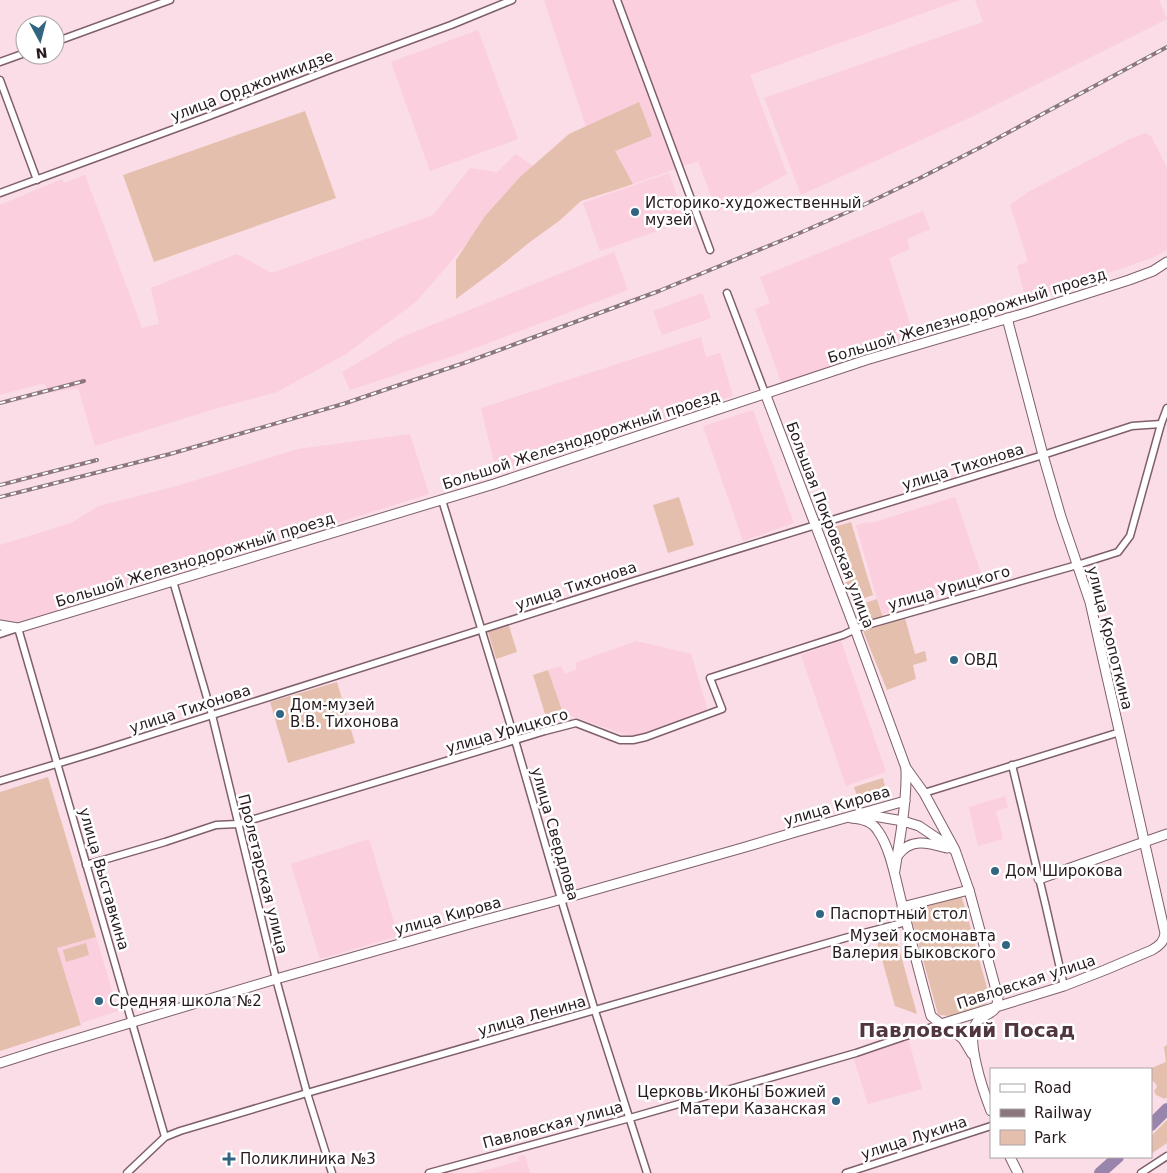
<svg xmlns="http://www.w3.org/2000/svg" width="1167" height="1173" font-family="'DejaVu Sans',sans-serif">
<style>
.built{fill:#fbcfdd}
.green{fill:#e5bfad}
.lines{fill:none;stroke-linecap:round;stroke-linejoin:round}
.river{stroke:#9984ac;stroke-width:12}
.street-casing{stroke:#7f606a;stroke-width:9}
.secondary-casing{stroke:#7f606a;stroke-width:11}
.street{stroke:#fff;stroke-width:6}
.secondary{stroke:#fff;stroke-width:9}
.rail-casing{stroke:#8c777e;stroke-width:4}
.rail{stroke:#fff;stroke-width:2;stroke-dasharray:5.5;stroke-linecap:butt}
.poi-dot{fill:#326582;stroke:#fff;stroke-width:2}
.labels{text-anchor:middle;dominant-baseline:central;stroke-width:5;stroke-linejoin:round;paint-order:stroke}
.street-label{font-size:15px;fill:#271a1e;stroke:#fff}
.poi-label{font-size:15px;fill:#271a1e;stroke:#fff;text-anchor:start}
.district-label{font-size:20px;font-weight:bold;fill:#51353f;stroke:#fff}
</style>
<rect width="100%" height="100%" fill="#fadde6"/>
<!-- built -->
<g class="built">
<polygon points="544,0 960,0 750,75 787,174 717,212 698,161 608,193"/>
<polygon points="975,0 1159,0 1167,19 969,118 801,195 764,98 983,22"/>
<polygon points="478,30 518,139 430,171 391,62"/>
<polygon points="1145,133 1151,136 1167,168 1167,250 1154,257 1123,268 1026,300 1017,266 1028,261 1010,205 1028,192 1130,139"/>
<polygon points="516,154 533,166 417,301 346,354 277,392 221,407 95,446 78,388 48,393 45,383 0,395 0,205 62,179 64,183 85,175 142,328 159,324 151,288 237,254 272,273 433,215 470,168 497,172"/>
<polygon points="669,173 686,221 600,251 583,203"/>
<polygon points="923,211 930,229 907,239 910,249 889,258 916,342 782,385 755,309 770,303 760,277"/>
<polygon points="614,252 628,290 459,354 350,390 342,372 402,337"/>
<polygon points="702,293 711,318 662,335 653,311"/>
<polygon points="701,337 706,357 720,353 733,396 497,475 481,408"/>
<polygon points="753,410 794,523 743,541 703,426"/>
<polygon points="410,434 429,494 13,624 0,621 0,545 71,523 99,506 180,485 298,449"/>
<polygon points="955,497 983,579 883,614 874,589 856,525 867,522 868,524"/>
<polygon points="636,641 691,654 707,707 705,710 635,736 629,736 563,713 548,670 561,666 565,674 577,669 575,663"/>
<polygon points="841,641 886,772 846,786 801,655"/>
<polygon points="1005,796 1008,807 996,811 1003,839 978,846 969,807"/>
<polygon points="369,839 398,936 320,959 291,864"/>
<polygon points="96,937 118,1011 81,1023 57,948"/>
<polygon points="908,1038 922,1089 868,1104 853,1056"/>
<polygon points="525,1155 530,1173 475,1173 519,1161 518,1157"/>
</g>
<!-- green -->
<g class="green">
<polygon points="639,102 652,136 615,151 633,184 581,201 559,221 530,242 499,267 456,299 456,260 485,216 520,177 569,134"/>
<polygon points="305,111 336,198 154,262 123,175"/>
<polygon points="679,497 694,545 668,553 653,505"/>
<polygon points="851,522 873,595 853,602 827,529"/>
<polygon points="877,599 883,617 863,623 856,606"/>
<polygon points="905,618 915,654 925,651 927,661 913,665 916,679 887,690 863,631"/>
<polygon points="509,626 517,652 496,659 488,632"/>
<polygon points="548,670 563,713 546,717 533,675"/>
<polygon points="337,682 355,743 288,763 270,702"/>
<polygon points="48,777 96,937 57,948 81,1025 0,1051 0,792"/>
<polygon points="883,778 887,794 859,802 854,787"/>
<polygon points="960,892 966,911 990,999 987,1003 984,1005 949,1016 940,1015 938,1014 908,906"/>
<polygon points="896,937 917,1014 895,1006 877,942"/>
<polygon points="86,943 89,955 66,962 63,950"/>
<polygon points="1167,1045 1167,1097 1165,1099 1156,1095 1154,1091 1157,1087 1156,1084 1153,1081 1151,1081 1151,1069 1149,1069 1166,1062 1164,1047"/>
<polygon points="1167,1120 1167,1143 1151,1154 1151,1136"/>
</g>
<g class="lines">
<!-- river -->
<g class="river">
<polyline points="1151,1125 1167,1109"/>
<polyline points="1100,1173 1118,1157"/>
</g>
<defs>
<g id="street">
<polyline points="617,0 710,250"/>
<polyline points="55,42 170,0"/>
<polyline points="0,62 25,53"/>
<polyline points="0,80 37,180"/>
<polyline points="0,193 204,118 332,69 451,25 512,0"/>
<polyline points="727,293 765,393"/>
<polyline points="442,500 515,740 561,899 595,1011 647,1173"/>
<polyline points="173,581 212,715 276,979 307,1093 332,1173"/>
<polyline points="0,634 18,628 165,1137"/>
<polyline points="1012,765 1046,907 1064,986"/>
<polyline points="0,781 96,752 634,581 1043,455 1132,426 1161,424"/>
<polyline points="924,793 1120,732"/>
<polyline points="86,865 165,842 216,825 238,824 545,731 576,723 620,740 633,740 646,737 722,709 710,678 843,635 860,627 1077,565 1118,552 1130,536 1161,424 1167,408"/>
<polyline points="127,1173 165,1137 180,1131 307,1093 845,938 906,922"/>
<polyline points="429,1173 630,1118 856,1053 941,1024"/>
<polyline points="846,1173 991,1126"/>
<polyline points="1141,1173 1167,1156"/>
</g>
<g id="secondary">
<path d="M765,393L855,629L906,768L924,793L955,850L969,890L998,997C997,1016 987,1011 977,1022C964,1037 984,1093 991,1111"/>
<polyline points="0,625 18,628 494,484 866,360 1029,312 1129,280 1153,271 1167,262"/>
<polyline points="862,814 903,821 919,826 953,849"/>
<path d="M851,818C862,819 872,821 878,831C891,849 896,882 902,904C911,941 921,979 931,1016L941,1024L947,1026L952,1030L963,1039L972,1054"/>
<path d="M898,855C911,837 929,843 947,848"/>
<path d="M895,870C900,836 907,803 906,768"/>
<polyline points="1039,879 1167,834"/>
<polyline points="902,907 969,890"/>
<path d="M941,1024L1064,986L1105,970L1152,950C1159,946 1164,942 1165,933L1090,602L1061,517L1043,455L1007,318"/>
<polyline points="0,1063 47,1048 276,979 477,922 548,903 742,848 799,831 905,801"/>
<polyline points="1010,1157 1018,1173"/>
</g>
</defs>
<!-- street casing -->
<use href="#street" class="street-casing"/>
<!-- secondary casing -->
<use href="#secondary" class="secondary-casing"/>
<!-- street -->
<use href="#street" class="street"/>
<!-- secondary -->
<use href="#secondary" class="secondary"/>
<defs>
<g id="rail">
<polyline points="0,403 84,381"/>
<polyline points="0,485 97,460"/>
<polyline points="0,497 170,454 343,404 464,363 659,291 795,235 857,208 920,178 985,145 1167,47"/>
</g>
</defs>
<!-- rail casing -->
<use href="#rail" class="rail-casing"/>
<!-- rail -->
<use href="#rail" class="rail"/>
</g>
<!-- markers -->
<g class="poi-dot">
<circle cx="635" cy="212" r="5"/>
<circle cx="954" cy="660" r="5"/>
<circle cx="280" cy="714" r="5"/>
<circle cx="995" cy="871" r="5"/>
<circle cx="820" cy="914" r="5"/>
<circle cx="1006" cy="945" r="5"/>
<circle cx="99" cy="1001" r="5"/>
<circle cx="836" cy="1101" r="5"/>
<path d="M226.5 1151.5h5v5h5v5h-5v5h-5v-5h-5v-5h5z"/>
</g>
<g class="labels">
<!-- street labels -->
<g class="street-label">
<text transform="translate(252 86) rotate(-21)">улица Орджоникидзе</text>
<text transform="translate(967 316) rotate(-17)">Большой Железнодорожный проезд</text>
<text transform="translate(581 440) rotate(-18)">Большой Железнодорожный проезд</text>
<text transform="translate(963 467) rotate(-17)">улица Тихонова</text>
<text transform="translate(830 525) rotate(69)">Большая Покровская улица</text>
<text transform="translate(195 560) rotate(-17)">Большой Железнодорожный проезд</text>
<text transform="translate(576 586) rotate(-18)">улица Тихонова</text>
<text transform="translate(949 588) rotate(-16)">улица Урицкого</text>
<text transform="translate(1110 638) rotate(76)">улица Кропоткина</text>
<text transform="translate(190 709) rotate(-18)">улица Тихонова</text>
<text transform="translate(507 731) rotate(-16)">улица Урицкого</text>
<text transform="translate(837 806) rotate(-16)">улица Кирова</text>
<text transform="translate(555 834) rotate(74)">улица Свердлова</text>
<text transform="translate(263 874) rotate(76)">Пролетарская улица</text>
<text transform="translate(104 879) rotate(74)">улица Выставкина</text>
<text transform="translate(448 916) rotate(-15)">улица Кирова</text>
<text transform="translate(1026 982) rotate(-18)">Павловская улица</text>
<text transform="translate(532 1016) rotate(-16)">улица Ленина</text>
<text transform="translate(553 1125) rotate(-15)">Павловская улица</text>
<text transform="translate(914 1138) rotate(-18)">улица Лукина</text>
</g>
<!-- poi labels -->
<g class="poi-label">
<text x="645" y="203">Историко-художественный<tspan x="645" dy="17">музей</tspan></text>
<text x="964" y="660">ОВД</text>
<text x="290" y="705">Дом-музей<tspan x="290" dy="17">В.В. Тихонова</tspan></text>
<text x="1005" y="871">Дом Широкова</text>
<text x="830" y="914">Паспортный стол</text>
<text x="996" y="936" text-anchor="end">Музей космонавта<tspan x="996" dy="17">Валерия Быковского</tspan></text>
<text x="109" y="1001">Средняя школа №2</text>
<text x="826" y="1092" text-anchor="end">Церковь Иконы Божией<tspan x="826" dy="17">Матери Казанская</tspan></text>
<text x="240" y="1159">Поликлиника №3</text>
</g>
<!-- district labels -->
<g class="district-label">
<text x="967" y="1030">Павловский Посад</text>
</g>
</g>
<!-- legend -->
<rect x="990" y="1068" width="162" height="90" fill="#ffffff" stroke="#a9a3a5"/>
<rect x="1000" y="1084" width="25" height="8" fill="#ffffff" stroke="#a9a3a5"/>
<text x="1034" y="1093" font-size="15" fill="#271a1e">Road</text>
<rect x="1000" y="1109" width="25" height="8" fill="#8c777e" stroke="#a9a3a5"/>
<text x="1034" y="1118" font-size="15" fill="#271a1e">Railway</text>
<rect x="1000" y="1130" width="25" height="15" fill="#e5bfad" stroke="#a9a3a5"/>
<text x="1034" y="1143" font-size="15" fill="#271a1e">Park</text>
<!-- north arrow -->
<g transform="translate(40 40) rotate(173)"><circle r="24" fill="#ffffff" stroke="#a9a3a5"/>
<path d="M0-4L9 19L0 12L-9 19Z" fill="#326582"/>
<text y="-8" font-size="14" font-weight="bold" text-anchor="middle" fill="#271a1e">N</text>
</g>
</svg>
